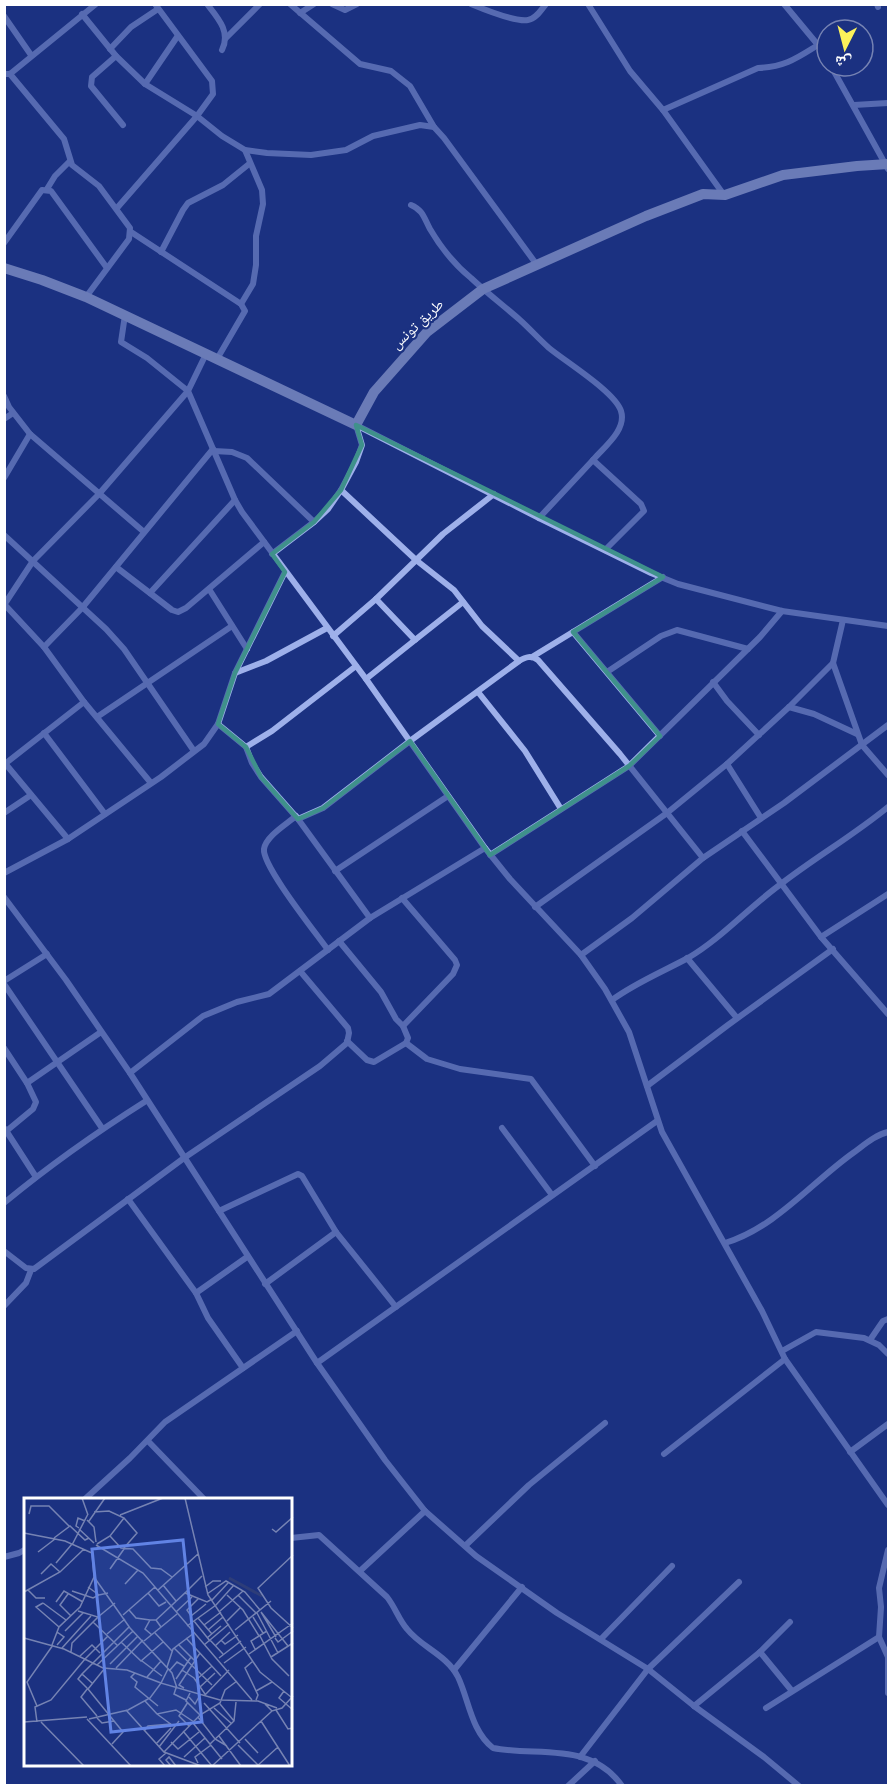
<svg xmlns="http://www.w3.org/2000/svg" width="893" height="1790" font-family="Signika,'Noto Naskh Arabic',sans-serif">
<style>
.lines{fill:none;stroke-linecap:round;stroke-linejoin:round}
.street{stroke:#9eb0ea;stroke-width:6}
.secondary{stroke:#cad4f8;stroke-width:10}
.marked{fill:none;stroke:#3f918b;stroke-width:4.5;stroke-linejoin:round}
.labels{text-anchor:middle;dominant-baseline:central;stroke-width:4.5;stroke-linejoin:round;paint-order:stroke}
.street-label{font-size:15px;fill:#fff;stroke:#1b3181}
.inset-river{fill:none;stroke:#2d3d79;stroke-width:3}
.inset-road{fill:none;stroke:#7683b3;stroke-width:1.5}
.view{fill:#6183e4;fill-opacity:0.15;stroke:#6183e4;stroke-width:3}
.inset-edge{fill:none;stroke:#fff;stroke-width:3}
</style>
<rect width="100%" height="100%" fill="#1b3181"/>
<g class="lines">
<!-- street -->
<g class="street">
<path d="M207,4C218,18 231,32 222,50"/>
<polyline points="290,4 360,64 391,71 410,86 434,127"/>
<polyline points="332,4 345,10 357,4"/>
<path d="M471,4C483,9 516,22 528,20C536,19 541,10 546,4"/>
<polyline points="588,4 630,71 663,110 724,195"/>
<polyline points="784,4 818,45 827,59"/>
<polyline points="877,4 878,7"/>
<polyline points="300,13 314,4"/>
<polyline points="82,14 116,56 145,84 197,116 222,136 245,150 267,153 311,155 346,150 373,136 420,125 434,127 444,138 537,265"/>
<polyline points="4,16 31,55"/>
<polyline points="225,39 260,4"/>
<polyline points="110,49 131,27 158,9"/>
<polyline points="116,56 92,77 91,86 123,125"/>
<polyline points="831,66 888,169"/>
<polyline points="4,74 10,74 96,4"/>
<polyline points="10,74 64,139 72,165 99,186 130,228 129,239 86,297"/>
<polyline points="145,84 177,37"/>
<polyline points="854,105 888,103"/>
<path d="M663,110L758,68C785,67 797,58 818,45"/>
<polyline points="47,189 55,176 70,161"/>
<path d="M411,205C423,210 424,218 430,229C440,246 455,265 471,278C487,293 504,306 520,320C530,329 539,339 549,348C566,362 615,392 621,411C627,430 604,447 593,460L641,504L644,511L605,550"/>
<polyline points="117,208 197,116 213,94 212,81 155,4"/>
<polyline points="131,232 241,304 245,311 217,359"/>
<polyline points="4,243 42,190 51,191 107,268"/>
<polyline points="161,252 183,210 188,203 223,185 249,164"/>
<polyline points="241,304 253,284 256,265 256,236 263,204 262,190 245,150"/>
<polyline points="206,354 188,391 235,500 242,512 366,679 485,848 510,879 581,955 605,989 629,1032 662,1132 762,1311 785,1359 888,1505"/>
<polyline points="4,396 9,407 30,434 144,532"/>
<polyline points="4,419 13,413"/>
<polyline points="356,425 539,518 651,573 678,584 782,611 888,626"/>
<polyline points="214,451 232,452 247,458 314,522"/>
<polyline points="4,478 30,434"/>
<polyline points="341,490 416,560 454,590 482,626 519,661"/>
<polyline points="539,518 593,460"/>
<polyline points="4,535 106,629 124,649 194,751"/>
<polyline points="272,554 314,522 328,509 341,490 356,462 362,445 356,425"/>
<polyline points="116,567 172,610 178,612 186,608 264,542"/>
<polyline points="209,589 247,649"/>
<polyline points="150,593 235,500"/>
<polyline points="4,605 33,561 99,494 188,391 147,358 121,342 125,315"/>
<polyline points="5,605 44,647 82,608 213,449"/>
<polyline points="843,620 833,663 862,745 888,775"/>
<polyline points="573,632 660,736"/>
<polyline points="333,636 376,599 443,534 494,494"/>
<polyline points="415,640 463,602"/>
<polyline points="44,647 84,702 151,783"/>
<polyline points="532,657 663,577"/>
<polyline points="607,672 661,636 677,630 748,649"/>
<polyline points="235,673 266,661 327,628"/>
<polyline points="366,679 415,640 376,599"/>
<polyline points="713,682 727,701 759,735"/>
<polyline points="478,692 525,751 561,809"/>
<polyline points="789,707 814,714 857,734"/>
<polyline points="97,717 232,626"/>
<polyline points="218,724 246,747 252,763 261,777 298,819 370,918"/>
<polyline points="44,733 105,814"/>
<polyline points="246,747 272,731 356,666"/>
<polyline points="4,762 68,839"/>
<polyline points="6,763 84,702"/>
<polyline points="727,764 761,818"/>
<polyline points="4,813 31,795"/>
<path d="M296,816C287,824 266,836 264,849C262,866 316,933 328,950"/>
<path d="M298,819L323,808L410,741L519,661C526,657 531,655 538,660L620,754L703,858"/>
<polyline points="742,831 821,937 888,1014"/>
<polyline points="490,855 629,766 760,637 782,611"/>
<polyline points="335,871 448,796"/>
<polyline points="4,873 68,839 161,777 204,744 218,724 235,673 285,572"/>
<polyline points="4,897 66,980 130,1073 317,1363 385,1460 425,1511 476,1556 557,1613 648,1669 694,1706 764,1757 799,1786"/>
<polyline points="402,898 455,960 457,965 453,974 403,1026"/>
<polyline points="535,907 667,813 727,764 789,707 833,663"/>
<polyline points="821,937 888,894"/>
<polyline points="339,941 381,992 396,1019 403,1026 408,1038 406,1043 374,1062 367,1060 347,1041"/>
<polyline points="581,955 632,918 703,858 784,803 888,725"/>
<polyline points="687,958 737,1018"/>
<polyline points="4,981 47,954"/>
<polyline points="4,984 102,1128"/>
<path d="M612,1000C635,983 662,972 688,958C722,938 749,907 781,884C816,857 854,835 888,807"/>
<polyline points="406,1043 427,1059 460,1069 531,1079 595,1166"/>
<polyline points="4,1048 27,1083 36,1102 33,1109 4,1133"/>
<polyline points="130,1073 203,1016 237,1002 269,994 370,918 485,848"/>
<polyline points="27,1083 101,1032"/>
<polyline points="647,1086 728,1025 833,949"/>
<polyline points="502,1128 552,1195"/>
<polyline points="5,1129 36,1177"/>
<polyline points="128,1199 196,1293 208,1318 243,1368"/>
<path d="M4,1203C50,1165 97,1132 146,1101"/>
<polyline points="219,1211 298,1174 302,1176 336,1232 396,1307"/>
<path d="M725,1243C775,1228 811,1183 853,1153C864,1145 875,1135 888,1132"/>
<polyline points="4,1251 26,1268 34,1269 184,1158 320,1066 347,1043 349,1033 348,1028 300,971"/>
<polyline points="265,1284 336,1232"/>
<polyline points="196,1293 247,1257"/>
<polyline points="4,1306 26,1283 31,1270"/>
<polyline points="870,1340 883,1321 888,1319"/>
<polyline points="782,1351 816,1332 864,1338 879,1345 888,1354"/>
<polyline points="317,1363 657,1121"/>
<polyline points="148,1441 204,1499"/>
<polyline points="850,1452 888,1424"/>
<polyline points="664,1454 785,1359"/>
<polyline points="85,1499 130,1458 165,1422 297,1331"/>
<path d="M291,1538L319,1535L387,1597C395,1607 399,1620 407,1629C421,1647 447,1655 458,1677C469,1700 471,1731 493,1748C538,1757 591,1741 622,1786"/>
<polyline points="466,1545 529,1485 605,1423"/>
<polyline points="888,1550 879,1588 881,1607 879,1637 888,1657 888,1693"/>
<polyline points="4,1557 19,1553 26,1549"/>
<polyline points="360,1571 425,1511"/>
<polyline points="601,1639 672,1566"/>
<polyline points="760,1652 792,1691"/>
<polyline points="454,1670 522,1587"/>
<polyline points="694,1706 760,1652 790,1622"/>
<polyline points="766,1708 879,1637"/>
<polyline points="580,1757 648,1669 739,1582"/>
<polyline points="568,1786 595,1761"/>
</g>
<!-- secondary -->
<polyline class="secondary" points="4,268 42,280 86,297 356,425 374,392 427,332 483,289 646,216 703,194 725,195 783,175 857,166 888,164"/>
</g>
<!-- marked area -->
<path d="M0 0H893V1790H0ZM356,425L663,577L573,632L660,736L629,766L490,855L410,741L323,808L298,819L261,777L246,747L218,724L235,673L285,572L272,554L314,522L341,490L362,445Z" fill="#1b3181" fill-opacity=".55" fill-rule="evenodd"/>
<path class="marked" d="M356,425L663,577L573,632L660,736L629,766L490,855L410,741L323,808L298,819L261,777L246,747L218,724L235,673L285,572L272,554L314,522L341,490L362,445Z"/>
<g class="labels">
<!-- street labels -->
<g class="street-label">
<text transform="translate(417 324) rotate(-43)">طريق تونس</text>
</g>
</g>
<!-- overview -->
<g transform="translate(24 1498)">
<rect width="268" height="268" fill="#1b3181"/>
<path class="inset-river" d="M205,80L238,98"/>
<path class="inset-road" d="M58,0L64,17M161,0L184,97L236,174L267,199M70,14L85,13L100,20L86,38L73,46M5,16L7,8H25L45,28M96,17L139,0M63,22L70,29L72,44M65,23L81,0M55,30L52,28L54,20L61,23M55,31L70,45M248,31L252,34L269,19M0,35L41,43L68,55L70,79L56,109L35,129L28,147M86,38L97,50L109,51L127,70L137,71L148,79M30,40L46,28L61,42L65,40M48,47L64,16M72,47L119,75L228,202M99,51L113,35L100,20M14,54L31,41M269,57L234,90L247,110L269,130M32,65L48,46M86,71L100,51M17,76L27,66L36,74M70,79L106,130L148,175L153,190M101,86L114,72M139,87L152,103M64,89L75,97L84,95M181,89L189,83H197M4,92L12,100H21M134,92L174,56M48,93L69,100L75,97M0,94L36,74L60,51M124,95L135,108L142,104M161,95L178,78M44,96L36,107L47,118M183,96L202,83L221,94L236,112M203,97L219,112L235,138L243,133M214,97L232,115M174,101L163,112L167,118L182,106M188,102L205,84M32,104L40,93L59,104M19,105L12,109L35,129M19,105L42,122M105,112L112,120L126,122M196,113L219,93M152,114L168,99M237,114L264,148M237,114L252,139M233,115L254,155M99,117L131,89M74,119L91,105M229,119L239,135M174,120L188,136M170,123L186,143M203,123L216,110M69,124L94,148M180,127L197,114M163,128L192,107L210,87M137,129L132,122L161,95L183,104L188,101M184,132L199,119M211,132L247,103M41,133L59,115M131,135L148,153M83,136L101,121M128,137L121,131L126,122H132M236,138L248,161L265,178M0,140L40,151L79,170L103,172L137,185L144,171M162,140L197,178M183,140L197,128M251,140L254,144L269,133M186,142L199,156M197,142L201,146L214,137M120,143L153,116M97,144L117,163L139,144M154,146L167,159M33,147L40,139L33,134M180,147L205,126M191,148L206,134M38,150L67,118M150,150L188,187M231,151L227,143L235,138M47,154L48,145L74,119L54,113M225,156L269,125M56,158L68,147L76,155M247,159L269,145M195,160L217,143M61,161L84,138M118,163L138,178M229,163L221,170L234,197L232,202M200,165L222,149M86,166L114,138M73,167L109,133M143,169L149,151L170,135M81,170L64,191L99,234L88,246M92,170L119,142M146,172L153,164L160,168M158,172L170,180L181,196M111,175L107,179L113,184L111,189L134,208M58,176L54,181L63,190M123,179L137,163M152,181L167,159L171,163M172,182L188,168M68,185L58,176L105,129M176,189L191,175M64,190L57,199L73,218M152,190L150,196L162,202M160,190L155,187L176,155M232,193L248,184M260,193L255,200L269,212M166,195L162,203L176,217M180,198L205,172M165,199L171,206L176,197M121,203L133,216L152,212L170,224M164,204L155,218L165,228M180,205L216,245M196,206L210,223M241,206L248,213L258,210L269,198M13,208L3,184L29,147M190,210L208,226M102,212L140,254L177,268M252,212L264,231L269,230M133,216L148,227M174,219L191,241L203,248M73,220L78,225L90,223M63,221L107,268M65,221L104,212L126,200L137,185L196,202L234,203L253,210M237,223L266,268M0,224L63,219M13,224L11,209L27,202L61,161M17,224L60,268M169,225L198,261M120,233L124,228L147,226M159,233L188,268L248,213M195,238L217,268M221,241L234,255M147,244L154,251L175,234M132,246L147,230M186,246L210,223L212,204M214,247L234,267M135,249L155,223M140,254L176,217L196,205L201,192L213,183M160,259L181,240M174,265L171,259L187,247M141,268L135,261L142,255M147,268L142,262L145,259L152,268M233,268L254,249"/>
<path class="view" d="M159,42L178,224L87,234L68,51Z"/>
<rect width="268" height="268" class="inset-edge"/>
</g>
<!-- border -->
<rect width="893" height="1790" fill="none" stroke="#ffffff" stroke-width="12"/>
<!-- north arrow -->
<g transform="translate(845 48) rotate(186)"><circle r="28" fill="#1b3181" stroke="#7683b3" stroke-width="1.5"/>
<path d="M0-4.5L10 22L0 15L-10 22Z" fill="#fcf15a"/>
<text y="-9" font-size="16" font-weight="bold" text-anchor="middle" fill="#ffffff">ش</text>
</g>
</svg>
